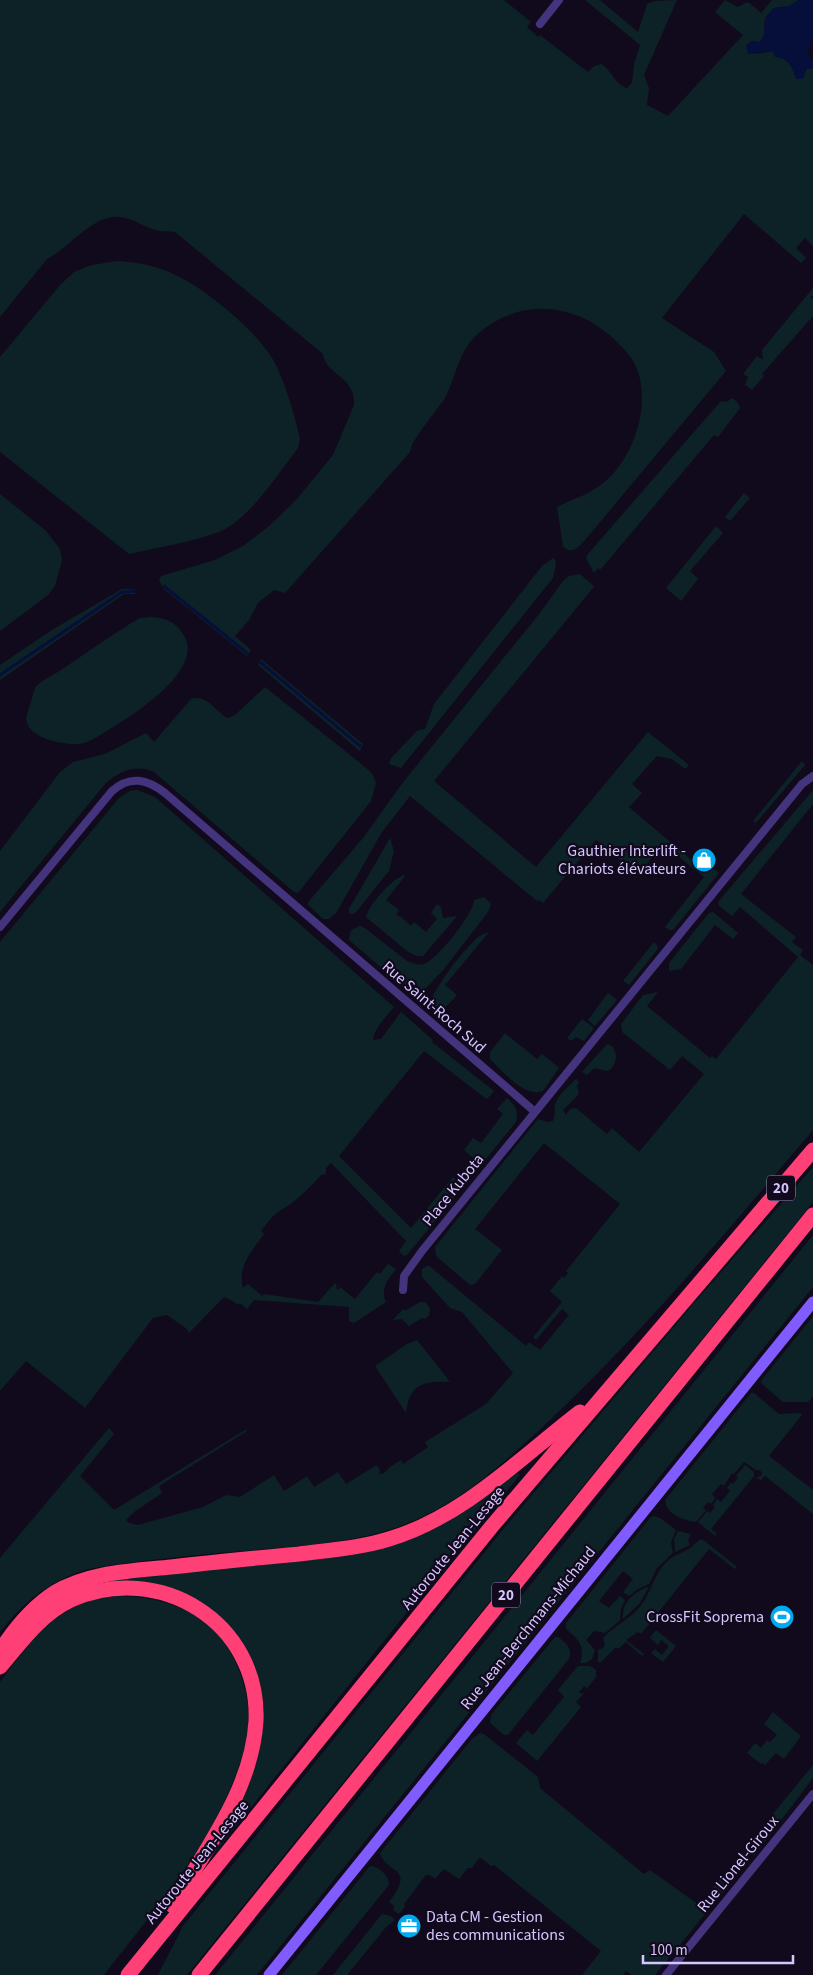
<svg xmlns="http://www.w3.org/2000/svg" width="813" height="1975" font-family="'Source Sans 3',sans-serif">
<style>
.green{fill:#0d2226}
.water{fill:#060f39}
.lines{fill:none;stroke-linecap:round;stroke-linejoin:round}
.stream{stroke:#060f39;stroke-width:3}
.street{stroke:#44337d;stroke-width:8}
.secondary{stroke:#805cff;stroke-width:11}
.highway{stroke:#ff4076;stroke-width:15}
.labels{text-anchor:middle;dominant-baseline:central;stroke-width:4.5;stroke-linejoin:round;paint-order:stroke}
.shield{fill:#110a1c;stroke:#9c8dbb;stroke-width:1}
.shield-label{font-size:15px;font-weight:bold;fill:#d7c5ff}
.poi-label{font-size:16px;fill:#d7c5ff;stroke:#110a1c;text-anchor:end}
.street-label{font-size:16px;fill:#d7c5ff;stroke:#110a1c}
</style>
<rect width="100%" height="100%" fill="#110a1c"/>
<!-- green -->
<g class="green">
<path d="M0,0H504L531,22L527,27L538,37L540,35L588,72L594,66L601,64C612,70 614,84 627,88L632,83L634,64L640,45L585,0H600L638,32L647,4L654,1L677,0L644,75L649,88L647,105L668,116L743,35L715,12L725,0L738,7L747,2L752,5L761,13L772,0H799L789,6L774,8L765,18L764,35L760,42L751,41L756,54L773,51C785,59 798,72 813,68V246L805,238L796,248L806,258L801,263L744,214L662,318L714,352L726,371L586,539C579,546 572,556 563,546L557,507C573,499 593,493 607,480C634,455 651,406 637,369C633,358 625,350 617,342C579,304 523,296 480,332C460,348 457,372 447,394C444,401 438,407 434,413C426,423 419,433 412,444L410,452L285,593L274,590L258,603L249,620L235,636L251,650L247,656L164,589L159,581L161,576L215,560L243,546L268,527L296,500L333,455L354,405C356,376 326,376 323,354L175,232C168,231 161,232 155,230C143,226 132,218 119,217C94,214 69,248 47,259L0,317Z"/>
<path d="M117,261C135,262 152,265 169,272C202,285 262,334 277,367C287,389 295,416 300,439L298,448C278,474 247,523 216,533C188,543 158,547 129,554L0,452V357L61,284L74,272L92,265Z"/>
<polygon points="813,288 813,296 809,297 813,299 813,316 762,374 764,376 752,390 745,385 748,377 743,374 757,356 763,360 762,350"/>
<polygon points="732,398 738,403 740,408 718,437 714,435 600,570 598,568 594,573 586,558 588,554 721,401 726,402"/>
<polygon points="744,493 750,498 730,521 725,517"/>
<polygon points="0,494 45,530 60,549 62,560 55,586 48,595 0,631"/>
<polygon points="716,526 723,533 690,571 698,579 681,601 666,588"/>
<polygon points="553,558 555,560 556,565 553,578 401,768 389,764 391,758 418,730 425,729 434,704 542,566"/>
<polygon points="580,574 594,586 593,588 434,781 536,867 648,732 689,765 685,769 672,759 657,756 632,784 642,793 629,807 701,868 706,863 719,873 673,930 669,930 665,927 704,877 663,844 638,875 596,840 543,903 539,900 537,901 410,796 382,832 336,913 329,919 323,919 308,905 309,901 363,838 404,781 540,613 563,581 569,576"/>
<polygon points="122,589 135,589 135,594 124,594 0,680 0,665 55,628"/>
<path d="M151,617C166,618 174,621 183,634C208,670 127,719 102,734C94,739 84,745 74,744C60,744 32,738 27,723C25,717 28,711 30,705C32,700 33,691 36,687C40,681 52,676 58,672C81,656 104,641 128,625L140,618Z"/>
<polygon points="261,659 363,744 360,751 258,665"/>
<path d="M265,687L365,767L373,775L376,783L371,801L298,893L294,892L154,772C135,764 120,771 105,784L0,912V851L60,772L73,762L105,754L146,733L154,742L191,699C207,694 215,711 227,718L235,715Z"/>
<polygon points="802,761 805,765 756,823 753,821"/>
<path d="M137,790L155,797L394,1007C387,1016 374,1028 373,1040L381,1039L401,1012L433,1040L432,1042L494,1091L487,1099L485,1098L424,1051L339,1156L411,1228L453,1177L464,1186L407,1255L404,1256L399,1251L406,1241L331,1163L326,1168V1174L321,1175C306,1192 296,1201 277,1213C271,1217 265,1226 261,1231L264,1234C252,1251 237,1266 243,1288L248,1284L262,1296L264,1294L318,1302L335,1283L337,1285L336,1287L338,1290L340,1287L355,1299L377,1272L380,1274L388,1264L396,1269C388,1279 380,1289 386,1302L354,1323L349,1321V1307L254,1300L247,1309L240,1303L238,1305L231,1300L224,1297L189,1333L187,1329L167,1315L153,1318L85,1408L26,1361L0,1391V942L118,799L130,791Z"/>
<path d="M813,790V804L741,894L796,937L792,942L803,950L800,955L813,965V1130C729,1229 646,1329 552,1418C516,1452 478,1487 434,1511C381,1539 336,1542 278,1548C233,1552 188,1555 143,1561C118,1565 93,1565 69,1576C40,1588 19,1608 0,1632V1558L109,1428L114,1434L80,1476L114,1510L245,1430L247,1431L159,1486L162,1493L134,1512L126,1520L129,1523L138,1525L203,1507L226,1495L240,1497L274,1475L284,1491L307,1476L314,1487L338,1472L346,1484L377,1465L380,1470L379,1474H383L390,1467L401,1460L403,1464L428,1447L425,1442L486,1404L513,1373L462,1312L450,1308L422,1277V1269L428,1265L433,1269L526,1346L529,1342L540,1350L569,1315L562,1309L536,1340L533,1337L562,1302L550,1291L562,1276L564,1278L568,1273L566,1271L620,1204L544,1143L475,1229L502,1250L475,1284L470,1285L436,1256L435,1247L538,1119L547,1122L553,1121C556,1112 554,1111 555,1105C557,1095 570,1085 576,1079L579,1082L577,1086L579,1094L563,1110L566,1115L570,1109L576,1108L607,1134L612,1128L639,1152L704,1074L682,1056L670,1070L622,1032L621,1024L643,995L658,992L647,1006L710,1058L712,1056L716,1059L798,957L740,907L732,916L719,906L718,902Z"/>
<polygon points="390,838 394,851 389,871 356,912 353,914 349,913 349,909"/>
<path d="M404,875L405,876L386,900L399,910L396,914L399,917L400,916L411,926L414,922L426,932L437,919L431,913L437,904L441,907L443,918L457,916L423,956H417L408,952L366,917C370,903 391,880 404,875Z"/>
<path d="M484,897L491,904L488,912L444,969L428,986L420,992L414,993L409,991L349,940L351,930L360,926L365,928L407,961C414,964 420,966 426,963C439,957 474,913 474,900Z"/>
<polygon points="713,912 738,933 733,939 715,925 681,969 669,971 669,963 709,913"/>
<path d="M489,932L445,985L457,995L439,1014L429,1006C434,988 461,953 475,940C478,936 484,934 489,932Z"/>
<polygon points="654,942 658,947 657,950 629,985 623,981"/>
<polygon points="608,993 617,1000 595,1026 588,1020"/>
<polygon points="582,1019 594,1028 584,1041 576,1037 571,1041 567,1038"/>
<path d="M505,1033L537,1059L542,1054L559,1068L543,1091C525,1098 502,1071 490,1059V1052Z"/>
<path d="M607,1044L612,1046C618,1054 617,1061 611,1069L607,1071L594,1068L587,1075L582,1072Z"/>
<path d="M507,1098C515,1105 519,1110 516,1122L481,1165L464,1150L473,1138L481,1143L503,1114L497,1109Z"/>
<polygon points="813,1167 813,1202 187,1975 158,1975 183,1926 191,1916 505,1527 696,1301"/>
<polygon points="813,1235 813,1287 257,1975 215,1975"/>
<polygon points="420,1302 425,1302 430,1308 429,1316 425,1319 422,1318 409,1326 402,1319 393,1320 402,1310 406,1310"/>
<polygon points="813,1316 813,1396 808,1402 783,1402 762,1384 761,1381"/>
<path d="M417,1340L450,1382C422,1381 410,1384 406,1413L375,1366L407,1344Z"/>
<path d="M751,1393H754L779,1414L800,1413L802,1415L769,1456L813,1490V1514L765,1476L761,1480L756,1478L761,1476L762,1472L759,1470H756L744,1462L734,1474L732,1473L724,1486L721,1484L712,1494L715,1498L711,1504L708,1502L703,1508L706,1510L696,1522C684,1520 666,1515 665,1500Z"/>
<polygon points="745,1465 754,1472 754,1476 711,1529 717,1534 715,1536 698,1522 707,1511 710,1513 715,1507 713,1505 717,1499 721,1502 730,1491 727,1488 731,1482 733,1484 738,1478 736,1476"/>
<polygon points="514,1470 520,1475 423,1592 213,1855 210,1853 239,1808 263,1726 261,1688 251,1659 197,1600 165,1586 131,1581 52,1600 97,1581 303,1560 379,1550 423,1534"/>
<path d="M654,1516L660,1518L676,1530L671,1543L673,1553L657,1568L649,1584L638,1589L629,1596L623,1592L633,1579L623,1571L599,1601L609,1608L620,1596L625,1600L621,1609L620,1620L605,1633C592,1630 595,1630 586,1640L595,1650L592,1659L586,1663H580C586,1647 578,1638 566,1629V1623L650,1518Z"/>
<polygon points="678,1531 691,1534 688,1541 690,1545 675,1552 674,1539"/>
<path d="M702,1539L737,1567L735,1569L709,1549L641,1634L638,1632L626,1640L644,1654L642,1656L626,1642L618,1649L616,1647L601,1662H598V1650L603,1648L605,1644L603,1638C614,1626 629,1620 639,1608C652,1593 654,1571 670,1559C675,1555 681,1553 687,1550C693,1547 697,1540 702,1539Z"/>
<path d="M649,1587L640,1603L623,1619C621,1603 634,1591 649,1587Z"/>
<path d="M116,1596C158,1596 201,1608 226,1645C241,1668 251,1700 248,1728C247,1743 242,1758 237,1772C209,1848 153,1911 104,1975H0V1682L32,1641L49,1623L70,1609L94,1599Z"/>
<polygon points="656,1630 676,1646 663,1662 651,1653 655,1649 662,1655 669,1646 661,1640 658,1645 650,1638"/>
<path d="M555,1637H558C566,1643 573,1648 569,1659L508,1735H504L490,1723L491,1715Z"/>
<polygon points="578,1666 590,1666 596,1670 596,1677 586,1690 586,1687 584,1686 579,1692 581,1694 584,1693 576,1702 581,1707 537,1761 516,1743 527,1730 533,1735 564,1697 558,1690"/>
<polygon points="773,1712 801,1736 784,1759 776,1753 765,1765 763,1763 761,1764 747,1753 755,1743 761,1748 767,1740 770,1742 777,1735 764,1724"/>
<path d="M480,1733L484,1734L538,1777L540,1788L644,1874L650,1870L699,1905L724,1874H728L734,1879L655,1975H631L626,1971L623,1975H582L601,1951L494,1865L491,1866L481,1858L478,1859L472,1868H468L459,1879L444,1869L435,1879L430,1875H426L404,1904L405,1907L399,1914L393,1910L394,1906L389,1902C417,1865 386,1875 380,1853L472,1739Z"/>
<polygon points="813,1765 813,1778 754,1856 745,1848"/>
<path d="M370,1866C378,1866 388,1875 389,1883L388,1886L316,1975H282Z"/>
<polygon points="382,1914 391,1916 395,1920 387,1926 347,1975 333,1975"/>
</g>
<!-- water -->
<path class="water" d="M799,0H813V39L807,53L813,60V68L807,69L803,79H796C792,67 789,58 775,57L773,51L748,54L746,46L751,41L760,42L764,35L765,18L774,8L789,6Z"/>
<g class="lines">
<!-- stream -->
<g class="stream">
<polyline points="164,586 247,653"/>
<polyline points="260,662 360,746"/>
<polyline points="0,675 122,592 134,591"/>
</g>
<!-- street -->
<g class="street">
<polyline points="540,24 559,0"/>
<path d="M0,927L112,791C130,775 147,779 165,793L534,1111"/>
<polyline points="403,1290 404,1276 422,1251 802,784 813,776"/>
<polyline points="666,1975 813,1794"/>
</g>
<!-- secondary -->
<polyline class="secondary" points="269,1975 813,1302"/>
<!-- highway -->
<g class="highway">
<path d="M0,1651C15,1628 31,1608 54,1593C89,1572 132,1571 171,1567C214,1562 257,1558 299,1554C329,1550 360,1548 389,1539C463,1517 520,1458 580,1412"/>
<path d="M0,1667C21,1642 41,1614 71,1600C159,1561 260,1622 256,1721C252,1790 205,1849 173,1906"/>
<polyline points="128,1975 492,1526 813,1150"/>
<polyline points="199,1975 813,1215"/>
</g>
</g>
<!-- icons -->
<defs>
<symbol id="shop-disc" viewBox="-11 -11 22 22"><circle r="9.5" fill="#00a9f0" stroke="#110a1c"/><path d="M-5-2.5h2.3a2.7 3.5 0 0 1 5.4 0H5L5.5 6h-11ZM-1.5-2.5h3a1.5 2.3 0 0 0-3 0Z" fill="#fff"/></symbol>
<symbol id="stadium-disc" viewBox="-11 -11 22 22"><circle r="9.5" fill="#00a9f0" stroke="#110a1c"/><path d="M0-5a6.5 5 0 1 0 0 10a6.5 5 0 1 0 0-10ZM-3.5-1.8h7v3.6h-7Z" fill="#fff"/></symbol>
<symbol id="office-disc" viewBox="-11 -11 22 22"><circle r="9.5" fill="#00a9f0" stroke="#110a1c"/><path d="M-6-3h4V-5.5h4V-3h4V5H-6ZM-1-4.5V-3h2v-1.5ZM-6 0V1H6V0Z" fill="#fff"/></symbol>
</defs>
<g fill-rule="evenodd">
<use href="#shop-disc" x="690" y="846" width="28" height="28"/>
<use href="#stadium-disc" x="768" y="1603" width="28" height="28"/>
<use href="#office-disc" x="395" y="1912" width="28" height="28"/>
</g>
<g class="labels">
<!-- shield labels -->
<g class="shield">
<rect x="767" y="1175.5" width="28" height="25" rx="4"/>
<rect x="492" y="1582.5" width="28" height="25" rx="4"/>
</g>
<g class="shield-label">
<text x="781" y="1188">20</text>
<text x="506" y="1595">20</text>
</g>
<!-- poi labels -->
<g class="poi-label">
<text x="686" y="851">Gauthier Interlift -<tspan x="686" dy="18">Chariots élévateurs</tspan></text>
<text x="764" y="1617">CrossFit Soprema</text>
<text x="426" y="1917" text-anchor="start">Data CM - Gestion<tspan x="426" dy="18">des communications</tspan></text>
</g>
<!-- street labels -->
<g class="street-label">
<text transform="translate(434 1007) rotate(41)">Rue Saint-Roch Sud</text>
<text transform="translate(453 1190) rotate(-51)">Place Kubota</text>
<text transform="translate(453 1548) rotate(-51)">Autoroute Jean-Lesage</text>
<text transform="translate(528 1628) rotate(-51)">Rue Jean-Berchmans-Michaud</text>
<text transform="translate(197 1862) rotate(-51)">Autoroute Jean-Lesage</text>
<text transform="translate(738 1864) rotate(-51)">Rue Lionel-Giroux</text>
</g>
</g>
<!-- scale -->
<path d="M643 1955v8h150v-8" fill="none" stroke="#d7c5ff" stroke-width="2.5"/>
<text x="650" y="1955" font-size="15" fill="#d7c5ff" stroke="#110a1c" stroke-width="4" paint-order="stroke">100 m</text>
</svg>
